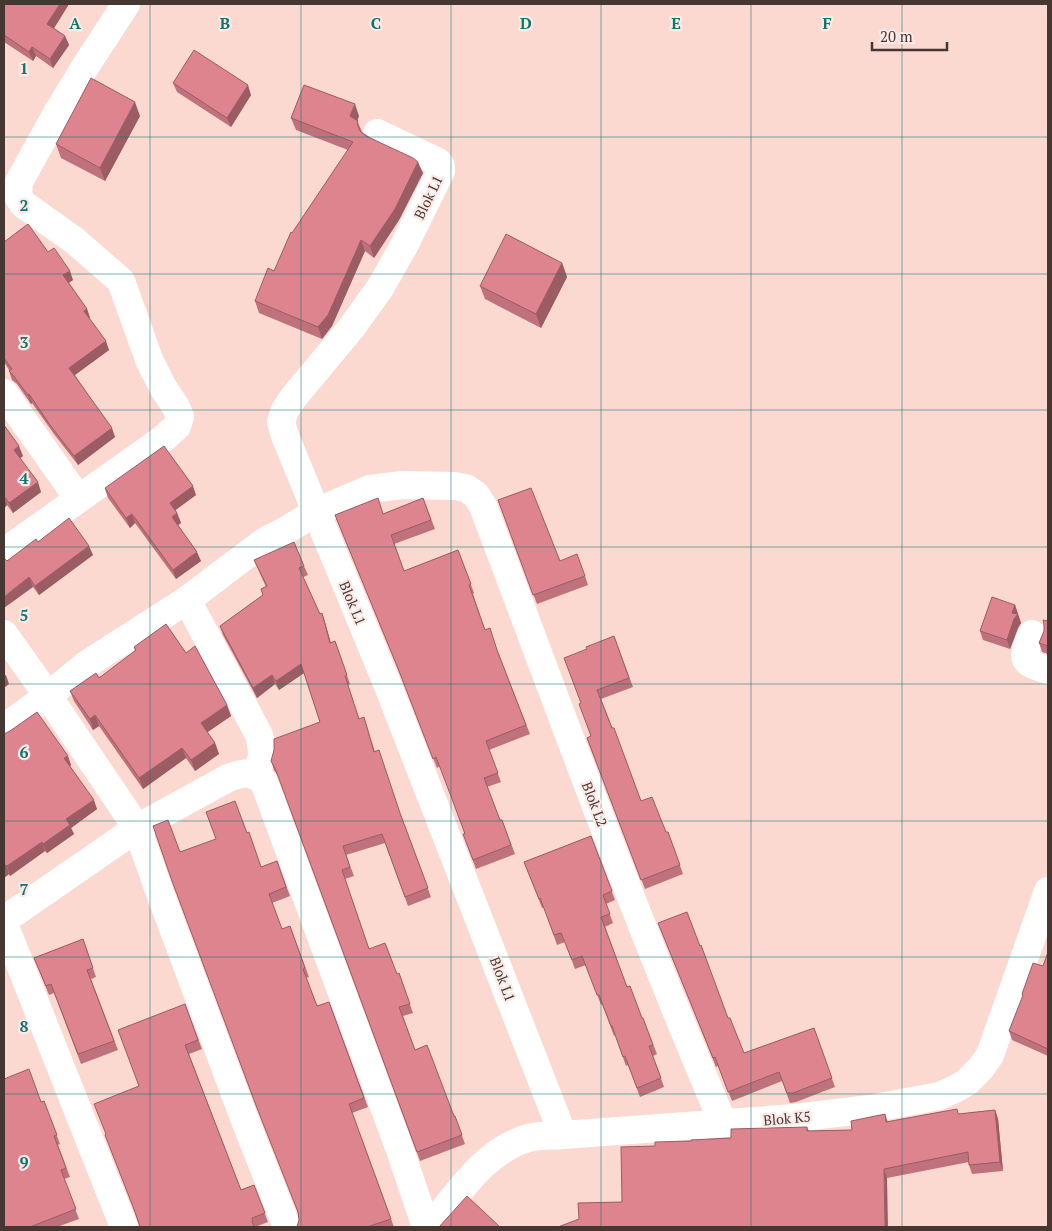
<svg xmlns="http://www.w3.org/2000/svg" width="1052" height="1231" font-family="'PT Serif',serif">
<style>
.lines{fill:none;stroke-linecap:round;stroke-linejoin:round}
.street{stroke:#fff;stroke-width:28}
.wall{fill:#bf727b}
.shaded-wall{fill:#9b5c64}
.building{fill:#de848f;stroke:#9b5c64}
.grid{fill:none;stroke:#0f766e;stroke-width:1;stroke-opacity:0.55}
.labels{text-anchor:middle;dominant-baseline:central;stroke-width:4.5;stroke-linejoin:round;paint-order:stroke}
.street-label{font-size:14px;fill:#473733;stroke:#fceae7}
.grid-label{font-size:16px;text-anchor:middle;font-weight:bold;fill:#0f766e;stroke:#fceae7;stroke-width:4.5;stroke-linejoin:round;paint-order:stroke}
</style>
<rect width="100%" height="100%" fill="#fbd9d1"/>
<g class="lines">
<!-- street -->
<g class="street">
<polyline points="377,133 438,162 441,166 441,171 405,244 380,288 352,327 293,398 285,410 281,422 285,436 388,686 563,1135"/>
<polyline points="4,393 78,498"/>
<polyline points="4,552 163,439 177,426 180,417 176,407 164,389 150,362 121,281 75,241 23,204 18,196 19,182 57,113 85,67 126,4"/>
<path d="M187,600L259,735C264,755 263,757 255,775"/>
<polyline points="4,634 48,696 137,828 161,896 246,1123 287,1227"/>
<path d="M1032,634C1021,660 1021,662 1048,670"/>
<path d="M4,728L48,696L87,664L187,600L265,541L285,531L316,512L370,489L402,485L455,486L466,488L476,495L483,506C561,713 636,920 723,1123"/>
<path d="M4,920L137,828L228,778C245,772 250,771 264,782L400,1150L426,1227"/>
<polyline points="4,924 124,1227"/>
<path d="M430,1227C458,1194 484,1151 528,1138C539,1135 552,1136 563,1135L794,1118L870,1109L939,1096L955,1089L967,1082L980,1069L990,1055L1048,891"/>
</g>
</g>
<!-- wall -->
<g class="wall">
<polygon points="4,4 69,4 54,28 65,36 69,45 53,68 36,56 33,61 4,42"/>
<polygon points="173,83 251,95 231,127 177,92"/>
<polygon points="140,116 105,181 61,158 56,144"/>
<polygon points="359,116 357,120 362,132 423,173 399,220 374,258 365,251 332,326 322,339 259,313 255,301 348,150 296,130 291,118"/>
<polygon points="4,242 48,252 73,280 69,283 87,309 90,318 90,319 109,350 75,375 115,437 78,465 54,434 32,403 31,404 17,384 12,380 9,371 9,370 4,362"/>
<polygon points="562,263 567,277 541,328 485,299 480,286"/>
<polygon points="4,425 23,456 20,458 41,492 13,513 7,505 4,508"/>
<polygon points="105,489 196,495 175,510 177,513 181,523 178,525 201,561 176,579 135,523 130,528 108,498"/>
<polygon points="423,498 435,529 394,544 404,571 458,550 474,593 473,594 485,630 499,655 530,734 489,750 501,782 487,787 500,820 502,820 515,854 476,869 463,834 465,834 455,805 440,766 437,768 403,680 335,515 383,514"/>
<polygon points="498,500 560,561 585,576 588,585 537,604"/>
<polygon points="38,542 93,555 39,595 33,587 7,561"/>
<polygon points="254,560 304,566 308,575 303,577 320,614 322,613 331,643 335,641 350,684 348,685 359,719 364,717 375,752 402,819 431,897 408,906 385,843 346,855 354,876 345,879 369,949 397,974 399,973 413,1013 403,1016 415,1050 454,1116 455,1116 465,1144 420,1161 279,777 274,770 271,761 320,722 304,673 279,690 275,684 257,698 223,635 220,626 263,595 261,589 266,587"/>
<polygon points="1015,605 1021,623 1018,628 1010,649 983,640 980,631"/>
<polygon points="1048,621 1048,654 1042,652 1039,643"/>
<polygon points="614,636 633,687 601,699 641,801 666,832 668,832 683,874 645,889 587,738 591,736 581,704 587,649"/>
<polygon points="134,647 186,653 227,705 231,716 207,732 215,743 219,754 195,771 186,758 143,789 99,726 93,730 74,701 70,691 99,678 135,651"/>
<polygon points="4,734 71,765 70,766 97,809 71,828 74,834 47,853 45,851 10,876 9,874 4,878"/>
<polygon points="247,833 261,867 277,861 290,896 272,903 282,929 290,926 309,977 306,978 317,1006 329,1002 368,1107 352,1113 394,1227 297,1227 299,1220 298,1213 180,852"/>
<polygon points="591,836 615,900 606,904 613,923 605,927 627,987 642,1018 643,1018 657,1054 653,1056 664,1087 640,1097 628,1065 626,1066 615,1035 614,1036 602,1004 601,1005 586,965 575,969 565,942 557,945 544,907 542,908 524,862"/>
<polygon points="662,932 728,1018 744,1053 814,1028 835,1087 796,1102 790,1103 782,1081 732,1101 718,1066 716,1067"/>
<polygon points="83,939 96,977 91,979 118,1050 81,1064 54,993 49,995 34,958"/>
<polygon points="1048,952 1048,1056 1012,1040 1009,1031 1023,997 1022,994 1043,966"/>
<polygon points="185,1004 202,1049 189,1054 241,1190 254,1185 268,1222 255,1227 140,1227 136,1215 106,1134 139,1086"/>
<polygon points="44,1101 60,1144 58,1145 70,1177 64,1179 79,1219 57,1227 4,1227 41,1102"/>
<polygon points="995,1110 998,1119 1003,1171 972,1174 969,1165 969,1162 887,1178 622,1202 655,1146 691,1141 731,1138 807,1127 809,1131 852,1130 885,1114 888,1122"/>
</g>
<!-- shaded-wall -->
<g class="shaded-wall">
<polygon points="60,4 69,4 51,33 47,24"/>
<polygon points="65,36 69,45 53,68 50,59"/>
<polygon points="32,47 36,56 33,61 29,52"/>
<polygon points="248,85 251,95 231,127 227,118"/>
<polygon points="135,102 140,116 105,181 100,168"/>
<polygon points="355,104 359,116 355,127 350,116"/>
<polygon points="418,162 423,173 399,220 374,258 370,246"/>
<polygon points="361,240 365,251 332,326 322,339 318,327"/>
<polygon points="562,263 567,277 541,328 536,314"/>
<polygon points="70,271 73,280 66,284 63,275"/>
<polygon points="87,309 90,318 88,320 84,311"/>
<polygon points="106,341 109,350 72,377 69,368"/>
<polygon points="29,394 32,403 31,404 28,395"/>
<polygon points="112,428 115,437 78,465 74,456"/>
<polygon points="19,446 23,456 18,460 14,450"/>
<polygon points="38,482 41,492 13,513 9,503"/>
<polygon points="193,486 196,495 173,512 170,503"/>
<polygon points="4,497 7,505 4,508"/>
<polygon points="177,513 181,523 175,527 172,517"/>
<polygon points="132,514 135,523 130,528 126,518"/>
<polygon points="89,546 93,555 39,595 35,586"/>
<polygon points="197,552 201,561 176,579 173,570"/>
<polygon points="29,577 33,587 4,608 4,597"/>
<polygon points="1015,605 1021,623 1018,628 1010,649 1007,640 1012,613"/>
<polygon points="322,613 325,622 333,652 330,643"/>
<polygon points="301,664 304,673 279,690 276,681"/>
<polygon points="6,675 9,684 4,688 4,676"/>
<polygon points="272,675 275,684 257,698 253,688"/>
<polygon points="227,705 231,716 205,734 201,723"/>
<polygon points="95,715 99,726 93,730 90,719"/>
<polygon points="215,743 219,754 195,771 191,760"/>
<polygon points="182,748 186,758 143,789 139,778"/>
<polygon points="68,756 71,765 68,768 64,758"/>
<polygon points="94,800 97,809 71,828 74,834 47,853 43,844 66,819"/>
<polygon points="42,842 45,851 10,876 7,866"/>
<polygon points="6,865 9,874 4,878 4,866"/>
<polygon points="995,1110 998,1119 1003,1171 1000,1162"/>
<polygon points="884,1169 887,1178 888,1227 885,1227"/>
</g>
<!-- building -->
<g class="building">
<polygon points="4,4 60,4 47,24 65,36 50,59 32,47 29,52 4,35"/>
<polygon points="194,50 248,85 227,118 173,83"/>
<polygon points="91,78 135,102 100,168 56,144"/>
<polygon points="304,85 355,104 350,116 358,121 357,123 360,131 366,136 413,158 418,162 395,209 370,246 361,240 328,315 318,327 255,301 268,268 274,271 291,232 292,233 353,142 291,118"/>
<polygon points="28,224 48,252 54,248 70,271 63,275 87,309 84,311 106,341 69,368 112,428 74,456 50,425 29,394 28,395 13,375 9,371 12,369 4,358 4,242"/>
<polygon points="506,234 562,263 536,314 480,286"/>
<polygon points="4,425 19,446 14,450 38,482 9,503 4,496"/>
<polygon points="164,446 193,486 170,503 177,513 172,517 197,552 173,570 132,514 126,518 105,488"/>
<polygon points="531,488 560,561 577,554 585,576 533,595 498,500"/>
<polygon points="378,498 383,514 423,498 431,520 391,535 404,571 458,550 471,584 469,585 485,630 490,628 497,650 526,725 486,741 498,773 484,778 500,820 502,820 511,845 473,860 463,834 465,834 452,799 436,757 433,759 399,671 335,515"/>
<polygon points="69,518 89,546 35,586 29,577 4,597 4,558 7,561 36,539 38,542"/>
<polygon points="294,542 304,566 299,568 320,614 322,613 330,643 335,641 347,675 345,676 359,719 364,717 374,752 379,750 400,813 428,888 405,897 382,834 343,846 350,867 342,870 369,949 385,943 397,974 399,973 410,1004 399,1007 415,1050 427,1045 454,1116 455,1116 462,1135 417,1152 275,768 271,761 274,750 274,739 320,722 301,664 276,681 272,675 253,688 220,626 263,595 261,589 267,586 254,560"/>
<polygon points="992,597 1015,605 1012,613 1018,614 1014,619 1007,640 980,631"/>
<polygon points="1043,620 1048,621 1048,646 1039,643 1044,631 1044,624"/>
<polygon points="166,624 186,653 195,646 227,705 201,723 215,743 191,760 182,748 139,778 95,715 90,719 70,691 96,673 99,678 136,650 134,647"/>
<polygon points="614,636 629,678 597,690 612,728 614,728 641,801 652,797 666,832 668,832 680,865 641,880 587,738 591,736 579,704 581,703 564,658 587,649 586,647"/>
<polygon points="37,712 68,756 64,758 94,800 66,819 70,825 43,844 42,842 7,866 6,865 4,866 4,734 10,731"/>
<polygon points="235,801 247,833 249,832 261,867 277,861 286,887 269,894 282,929 290,926 305,968 303,969 317,1006 329,1002 364,1098 349,1104 391,1219 367,1227 297,1227 299,1220 298,1212 257,1108 172,881 153,826 168,820 180,852 216,839 206,812"/>
<polygon points="591,836 612,891 603,895 610,914 601,917 627,987 630,986 642,1018 643,1018 653,1045 649,1046 661,1078 637,1088 625,1056 623,1057 612,1026 611,1026 599,995 597,995 582,956 572,960 561,933 554,935 540,898 539,899 524,862"/>
<polygon points="687,912 700,946 701,945 728,1018 730,1018 744,1053 814,1028 832,1078 793,1093 787,1093 779,1072 728,1092 715,1057 713,1058 658,923"/>
<polygon points="83,939 93,968 87,970 114,1041 78,1054 51,984 46,986 34,958"/>
<polygon points="1048,952 1048,1049 1009,1031 1023,995 1022,994 1033,963 1043,966"/>
<polygon points="185,1004 198,1040 185,1045 241,1190 254,1185 265,1213 252,1218 253,1221 252,1221 254,1227 140,1227 135,1212 105,1135 106,1134 94,1104 139,1086 118,1030"/>
<polygon points="29,1069 41,1102 44,1101 57,1135 54,1136 66,1168 61,1170 76,1209 30,1227 4,1227 4,1079"/>
<polygon points="957,1109 958,1114 995,1110 1000,1162 969,1165 968,1152 884,1169 885,1227 558,1227 579,1219 578,1203 622,1202 621,1147 655,1146 655,1142 691,1141 691,1140 731,1138 731,1129 807,1127 807,1131 852,1130 851,1121 885,1114 886,1122"/>
<polygon points="467,1196 500,1227 439,1227"/>
</g>
<!-- grid -->
<path class="grid" d="M150,4V1227M301,4V1227M451,4V1227M601,4V1227M751,4V1227M902,4V1227M4,137H1048M4,274H1048M4,410H1048M4,547H1048M4,684H1048M4,821H1048M4,957H1048M4,1094H1048"/>
<g class="labels">
<!-- street labels -->
<g class="street-label">
<text transform="translate(428 197) rotate(-64)">Blok L1</text>
<text transform="translate(353 603) rotate(67)">Blok L1</text>
<text transform="translate(595 804) rotate(69)">Blok L2</text>
<text transform="translate(503 979) rotate(69)">Blok L1</text>
<text transform="translate(787 1118) rotate(-5)">Blok K5</text>
</g>
</g>
<g class="grid-label">
<text x="75" y="29">A</text>
<text x="225" y="29">B</text>
<text x="376" y="29">C</text>
<text x="526" y="29">D</text>
<text x="676" y="29">E</text>
<text x="827" y="29">F</text>
<text x="24" y="74">1</text>
<text x="24" y="211">2</text>
<text x="24" y="348">3</text>
<text x="24" y="484">4</text>
<text x="24" y="621">5</text>
<text x="24" y="758">6</text>
<text x="24" y="895">7</text>
<text x="24" y="1032">8</text>
<text x="24" y="1168">9</text>
</g>
<!-- border -->
<rect width="1052" height="1231" fill="none" stroke="#473733" stroke-width="10"/>
<!-- scale -->
<path d="M872 42v8h75v-8" fill="none" stroke="#473733" stroke-width="2.5"/>
<text x="880" y="42" font-size="15" fill="#473733" stroke="#fceae7" stroke-width="4" paint-order="stroke">20 m</text>
</svg>
